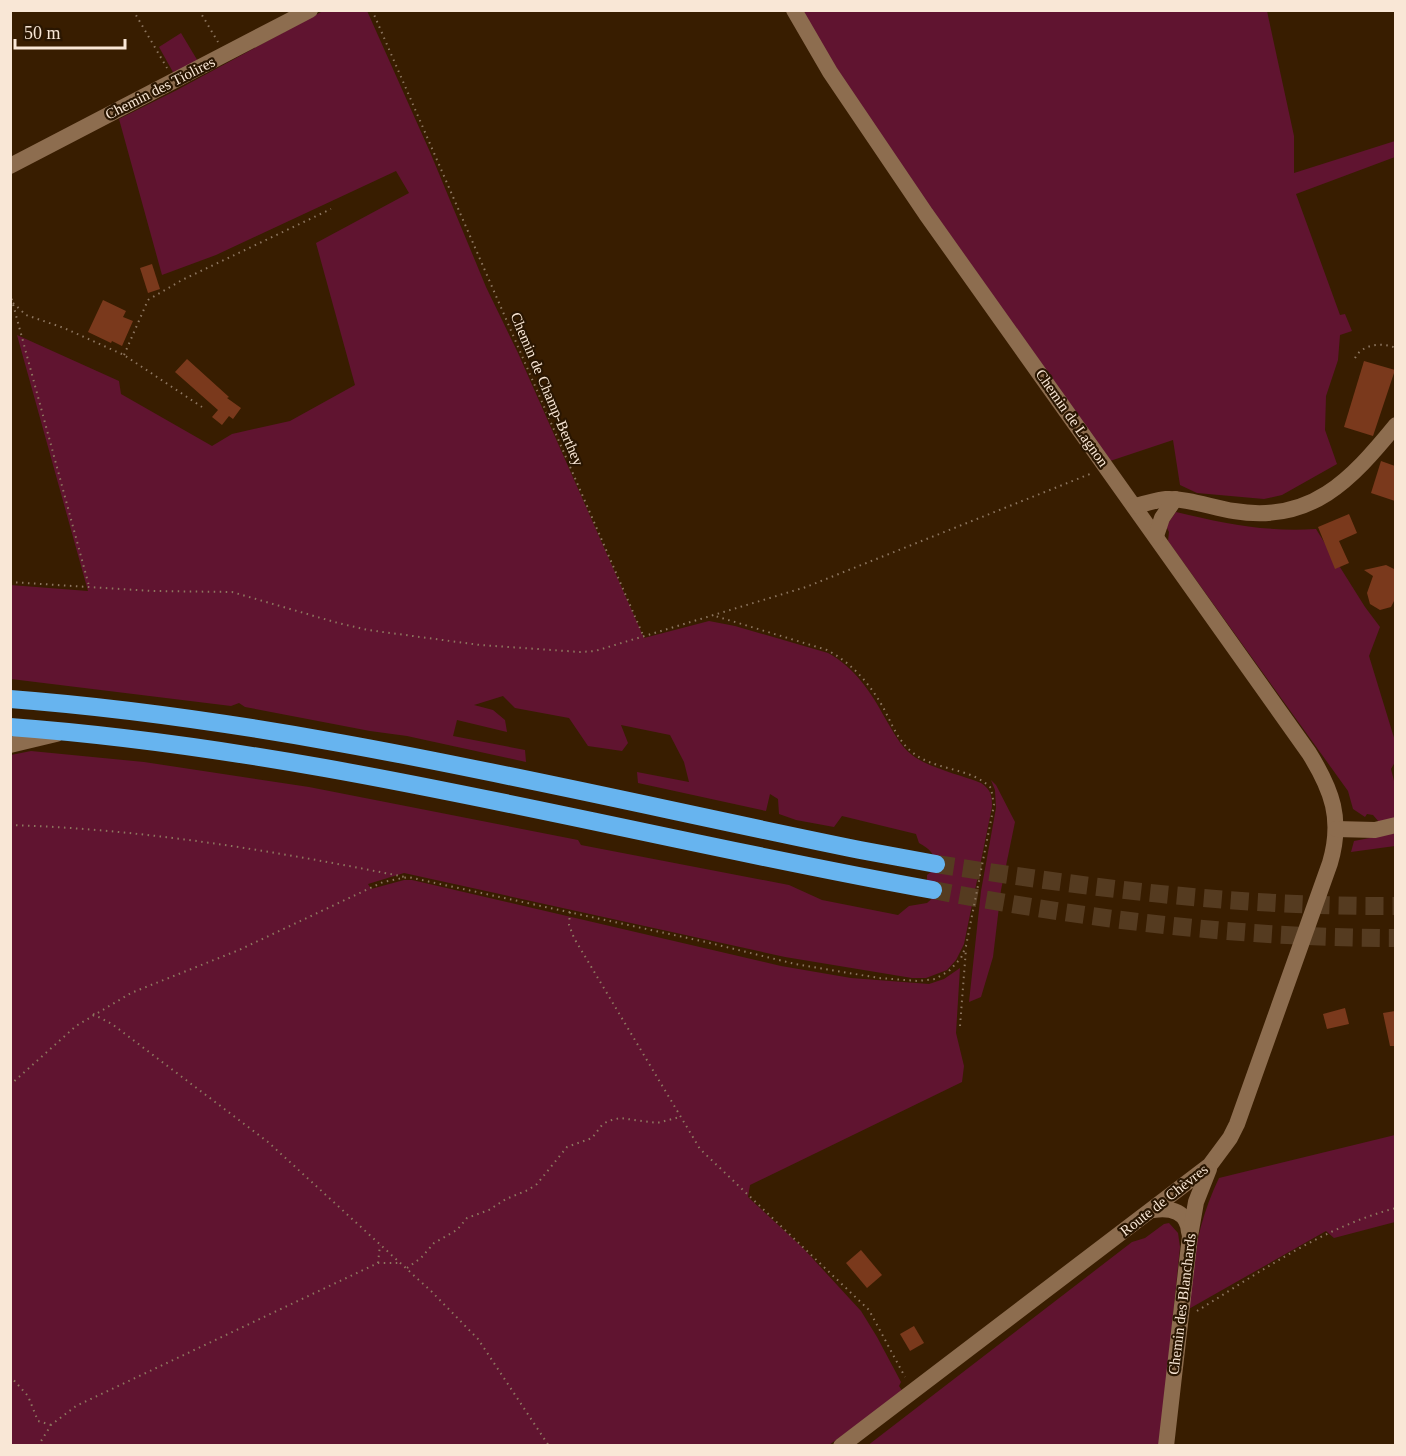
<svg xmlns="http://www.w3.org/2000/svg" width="1406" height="1456" font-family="'Times New Roman',serif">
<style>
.green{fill:#601430}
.building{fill:#7a391c}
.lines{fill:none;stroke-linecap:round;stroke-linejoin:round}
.highway-tunnel{stroke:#553b20;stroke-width:18;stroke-dasharray:18 9;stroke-linecap:butt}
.path{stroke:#8d765f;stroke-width:2;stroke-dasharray:1.5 4.5;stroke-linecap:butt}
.minor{stroke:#8d6d4f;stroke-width:16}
.highway{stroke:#67b4ef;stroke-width:18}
.labels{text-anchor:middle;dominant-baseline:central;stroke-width:4.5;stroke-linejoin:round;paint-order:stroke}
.street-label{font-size:15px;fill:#f9e7d6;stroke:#2a1601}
</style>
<rect width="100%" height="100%" fill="#381d00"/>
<!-- green -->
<g class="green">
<path d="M323,11H367L368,13L430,152L486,287L518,353L644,638L709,621L735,626L828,653C854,667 871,692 885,718C893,731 900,746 912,755C929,768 961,775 981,783C991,790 992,795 992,807L964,944L956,960L947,970L926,978H912L785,957L404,873L368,884L371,889L404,880H412L781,966L851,978L929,984L944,979L960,968L956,1033L964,1066L962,1082L750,1185L748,1197L803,1248L861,1311L877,1337L901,1382L899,1386L903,1392L829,1445H11V755L31,751L144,762L309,787L578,840L581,845L789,885L822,900L898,915L909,906L927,903L935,896L927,881V875L937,867C935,854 930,849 919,843L916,834L842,816L834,827L796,820L779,814L778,799L770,794L766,811L638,783L637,772L689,782L684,762L670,735L621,725L628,743L622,751L588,746L569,718L515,708L503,696L474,705L493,710L505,720L507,732L457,720L453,736L525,750L526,762L407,736L370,731L245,707L239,703L231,706L11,679L10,585L88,591L17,335L119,381L121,394L212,446L232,434L290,421L355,385L316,243L409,193L396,171L216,255L162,275L119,119L177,90Z"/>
<polygon points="803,11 1267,11 1294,136 1294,173 1395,141 1395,157 1296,194 1340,315 1345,314 1352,331 1340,335 1338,360 1326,396 1325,430 1337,464 1282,495 1264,499 1197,493 1180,485 1173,440 1110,461 932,211 836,69"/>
<polygon points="181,33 199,63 174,74 159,47"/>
<path d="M1176,512C1226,524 1265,532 1316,529L1365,607L1380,627L1369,656L1395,741V762L1391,769L1395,785V818L1379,822L1373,815L1367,814L1365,817L1353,809L1348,791L1168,541L1169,532L1166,526Z"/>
<polygon points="991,780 996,785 1015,822 1001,890 993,957 981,997 969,1002 981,891 996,808 995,790"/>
<polygon points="1395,833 1395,846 1351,852 1354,841"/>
<path d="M1395,1135V1222L1334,1238L1326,1231L1187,1310C1193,1261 1197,1224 1219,1178Z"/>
<polygon points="1169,1223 1178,1233 1180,1247 1160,1445 867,1446 1132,1242 1145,1238 1164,1224"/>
</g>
<!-- building -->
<g class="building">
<polygon points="152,264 160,289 148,293 140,268"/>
<polygon points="103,300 126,311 123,317 133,321 122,346 112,341 111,343 88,332"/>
<polygon points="187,359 229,397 227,398 241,408 233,419 229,416 222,425 212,417 218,410 175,372"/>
<polygon points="1364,361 1395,370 1373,436 1344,427"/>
<polygon points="1381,461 1395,466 1395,501 1371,493"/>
<polygon points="1349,514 1357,533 1339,541 1349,563 1335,569 1318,527"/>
<polygon points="1386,565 1394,569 1395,599 1391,607 1380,610 1370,604 1367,593 1373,576 1364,570"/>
<polygon points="1345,1008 1349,1024 1327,1029 1323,1014"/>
<polygon points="1395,1011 1395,1046 1390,1046 1383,1013"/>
<polygon points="861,1250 882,1275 867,1288 846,1263"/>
<polygon points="914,1326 924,1343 910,1351 900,1334"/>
</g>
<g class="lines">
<!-- highway-tunnel -->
<g class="highway-tunnel">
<path d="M936,864C1091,888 1238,907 1396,906"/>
<path d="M933,890C1087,919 1239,938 1396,938"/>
</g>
<!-- path -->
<g class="path">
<polyline points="133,10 167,68"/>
<polyline points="199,10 218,42"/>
<polyline points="372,10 643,635"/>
<polyline points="10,293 89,586"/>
<polyline points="13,303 26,315 64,328 124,355 202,407"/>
<polyline points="124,355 148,300 182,280 331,209"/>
<path d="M1355,358C1362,344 1382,342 1396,348"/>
<polyline points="10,582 152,591 232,592 338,623 368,630 480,645 580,652 595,651 806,587 1090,474"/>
<path d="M10,825C143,829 276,851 405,877"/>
<polyline points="570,912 569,925 574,938 700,1149 869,1310 905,1377"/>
<polyline points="93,1014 112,1024 268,1142 432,1292 478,1339 549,1446"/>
<polyline points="960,1026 966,949"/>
<path d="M10,1085L76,1026L131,993L239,950L383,882L408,877L706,942L795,964L879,978L918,981L935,979L949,971L961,958L966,946L994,805L991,788C971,767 934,771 912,752C898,741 892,724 884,709C871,685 852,663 827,650L712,615"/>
<polyline points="378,1263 380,1245"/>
<polyline points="407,1268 421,1258 434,1243 457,1230 467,1218 489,1210 506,1199 528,1190 537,1184 567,1147 592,1138 602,1125 608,1121 620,1118 657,1123 680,1117"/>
<path d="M1197,1311C1260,1272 1323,1227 1396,1208"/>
<polyline points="10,1376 28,1396 38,1421 51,1425"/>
<polyline points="38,1446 51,1425 76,1406 378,1263 399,1263"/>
</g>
<!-- minor -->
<g class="minor">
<path d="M794,10L830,72L926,214L1309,753C1332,790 1343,819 1330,863L1237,1124L1230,1138L1210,1165L841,1446"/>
<polyline points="10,166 310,10"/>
<path d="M1134,506C1145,504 1156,500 1166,499C1188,498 1213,508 1234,511C1311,524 1351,480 1396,425"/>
<polyline points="1156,536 1162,518 1175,499"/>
<polyline points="10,745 56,734"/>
<polyline points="1336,829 1375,830 1396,825"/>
<path d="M1153,1210C1171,1207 1188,1212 1189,1232"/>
<polyline points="1166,1446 1190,1236 1196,1202 1209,1169"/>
</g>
<!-- highway -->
<g class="highway">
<path d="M10,699C298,721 579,793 860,850L936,864"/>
<path d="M10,727C323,750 626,835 933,890"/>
</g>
</g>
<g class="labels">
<!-- street labels -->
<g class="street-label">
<text transform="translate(160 88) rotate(-27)">Chemin des Tiolires</text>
<text transform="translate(547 389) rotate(67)">Chemin de Champ-Berthey</text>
<text transform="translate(1072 418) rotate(55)">Chemin de Lagnon</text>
<text transform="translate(1164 1200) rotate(-38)">Route de Chèvres</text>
<text transform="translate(1182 1304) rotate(-83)">Chemin des Blanchards</text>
</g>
</g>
<!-- border -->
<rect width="1406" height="1456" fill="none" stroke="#f9e7d6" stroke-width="24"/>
<!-- scale -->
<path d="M15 39v9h110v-9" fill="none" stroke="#f9e7d6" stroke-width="3"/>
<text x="24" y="39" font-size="18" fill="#f9e7d6" stroke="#2a1601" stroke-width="4.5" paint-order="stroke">50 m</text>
</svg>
